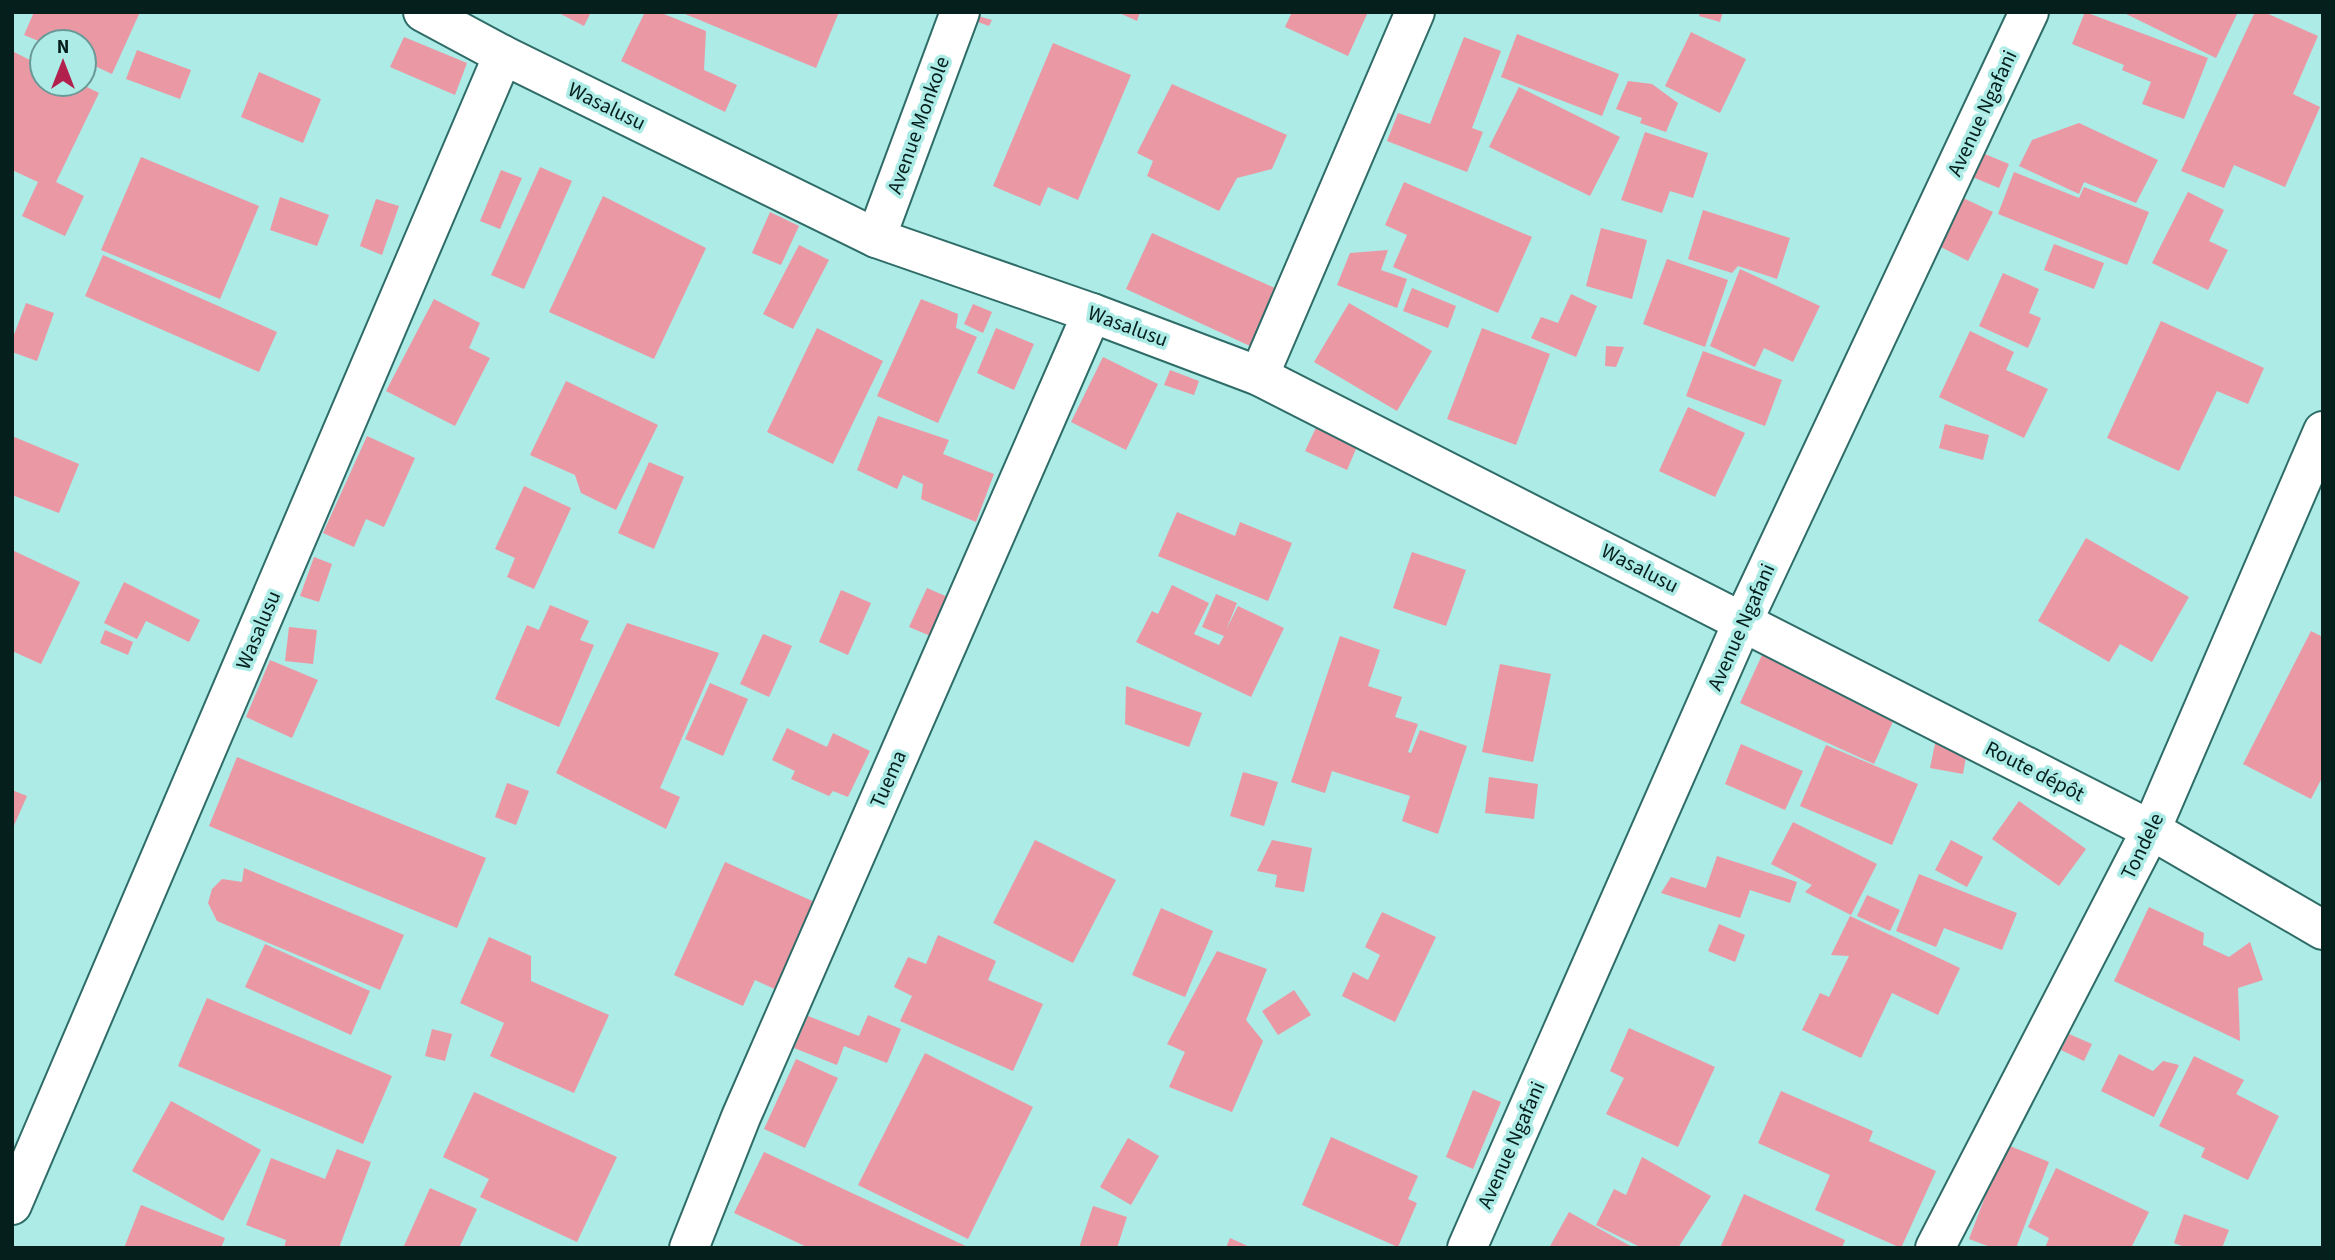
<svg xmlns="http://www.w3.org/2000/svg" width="2335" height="1260" font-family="'Source Sans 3',sans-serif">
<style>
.building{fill:#eb98a5}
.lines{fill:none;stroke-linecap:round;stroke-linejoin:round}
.street-casing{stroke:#2f6c68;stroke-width:42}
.street{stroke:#fff;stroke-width:38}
.labels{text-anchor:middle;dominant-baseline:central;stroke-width:7;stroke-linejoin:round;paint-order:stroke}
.street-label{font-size:21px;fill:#051f1d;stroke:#acebe6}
</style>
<rect width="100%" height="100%" fill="#acebe6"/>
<!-- building -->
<g class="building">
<polygon points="34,12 140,12 112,74 84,61 84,42 41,42 24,35"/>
<polygon points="557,12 591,12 584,26"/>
<polygon points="645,12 659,12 706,31 704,70 737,85 725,112 621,61"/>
<polygon points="680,12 839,12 816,68"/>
<polygon points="966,12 980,12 978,16 992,20 989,26 978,22 973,36 959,32"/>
<polygon points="1117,12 1140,12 1137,21"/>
<polygon points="1292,12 1368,12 1348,56 1285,27"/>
<polygon points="1700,12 1723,12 1720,22 1699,16"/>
<polygon points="2085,12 2208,58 2184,119 2142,104 2151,82 2122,70 2124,65 2072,44"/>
<polygon points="2122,12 2238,12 2216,58"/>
<polygon points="2255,12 2264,12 2318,36 2293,94 2320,107 2285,187 2234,165 2224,188 2181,171"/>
<polygon points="1691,32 1746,59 1720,113 1665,86"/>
<polygon points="1517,34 1619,74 1602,116 1501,77"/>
<polygon points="404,37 467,63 455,95 390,67"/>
<polygon points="1464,37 1501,51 1472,128 1483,132 1467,172 1387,141 1398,113 1430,124"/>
<polygon points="1053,43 1131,75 1078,200 1048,187 1040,206 993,186"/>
<polygon points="137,50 191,70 180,99 126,79"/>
<polygon points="12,51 42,66 42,84 81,84 99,93 56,182 84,196 65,236 22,216 38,182 12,170"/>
<polygon points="259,72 321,99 303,143 241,117"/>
<polygon points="1628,81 1652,84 1678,103 1666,132 1640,123 1642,118 1616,109"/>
<polygon points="1172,84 1287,135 1272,169 1237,178 1219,211 1147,176 1153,161 1137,153"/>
<polygon points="1519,87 1620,137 1590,196 1489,147"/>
<polygon points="2079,123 2158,160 2136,203 2084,182 2079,194 2019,166 2032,140"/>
<polygon points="1645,132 1708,153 1693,198 1670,191 1662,213 1621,200"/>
<polygon points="1980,152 2009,164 1999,188 1970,176"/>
<polygon points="141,157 259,206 220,299 101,250"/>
<polygon points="540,167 572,181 524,289 491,275"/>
<polygon points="501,170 522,178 500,229 480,221"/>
<polygon points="2014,172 2079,198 2084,187 2149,212 2127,265 1998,214"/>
<polygon points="1404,182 1532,237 1498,313 1393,267 1407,235 1385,225"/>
<polygon points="2188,192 2224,210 2209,241 2228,250 2208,290 2152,263"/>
<polygon points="603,196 706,248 654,359 549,312"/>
<polygon points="280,197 329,215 317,246 270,230"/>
<polygon points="1961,197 1993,212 1968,261 1937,245"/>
<polygon points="376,199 399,206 382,255 360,246"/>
<polygon points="1703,210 1790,238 1777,279 1738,266 1732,273 1688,259"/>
<polygon points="770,212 799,226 781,265 752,253"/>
<polygon points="1601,228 1647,240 1632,299 1586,286"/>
<polygon points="1152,233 1277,289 1250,346 1126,289"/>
<polygon points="2054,244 2104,263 2094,289 2044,270"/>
<polygon points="799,245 829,260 793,329 763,314"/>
<polygon points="1388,250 1381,270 1407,279 1397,308 1337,285 1350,253"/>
<polygon points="103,255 277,332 259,372 85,296"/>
<polygon points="1667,259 1728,280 1705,347 1643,324"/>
<polygon points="1740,269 1820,306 1793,362 1764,348 1755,367 1710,346"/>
<polygon points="2003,273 2039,289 2029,313 2041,318 2028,348 1979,326"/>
<polygon points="1412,288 1456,306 1448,328 1403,311"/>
<polygon points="1571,294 1597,306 1576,357 1531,338 1541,317 1558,323"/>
<polygon points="434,299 480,323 469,348 490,358 455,426 386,391"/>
<polygon points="921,299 958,314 956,328 977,337 938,423 877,396"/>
<polygon points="26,303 54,313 37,361 12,352 12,340"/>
<polygon points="1349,303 1432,351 1397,411 1314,362"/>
<polygon points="973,304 992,312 983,333 964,324"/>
<polygon points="2161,321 2264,368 2248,404 2217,391 2179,471 2107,438"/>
<polygon points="817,328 883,361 833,464 767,432"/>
<polygon points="996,328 1034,344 1014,390 977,373"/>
<polygon points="1482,328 1550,354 1516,445 1447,419"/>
<polygon points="1970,331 2014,352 2006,370 2048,389 2024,438 1939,397"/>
<polygon points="1606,346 1624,347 1616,367 1605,366"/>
<polygon points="1703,351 1782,380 1765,426 1686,396"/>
<polygon points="1103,357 1158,384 1126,450 1071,422"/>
<polygon points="1170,370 1199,381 1194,395 1164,385"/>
<polygon points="566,381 658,425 616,510 581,493 575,475 530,455"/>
<polygon points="1688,407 1745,433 1715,497 1659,471"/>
<polygon points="878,416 949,440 943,454 994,474 976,522 921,499 923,484 903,475 897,489 857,470"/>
<polygon points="1321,417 1362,435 1347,470 1305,451"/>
<polygon points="1945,424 1989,435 1983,460 1939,448"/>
<polygon points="12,436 79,464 59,513 12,495"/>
<polygon points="367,436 415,458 384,527 366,519 354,547 323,533"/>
<polygon points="649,462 684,477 654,549 618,533"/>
<polygon points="524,486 571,508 534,589 507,577 515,558 495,549"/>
<polygon points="1177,512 1235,536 1240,522 1292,543 1268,601 1158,556"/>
<polygon points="2086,538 2189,597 2152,662 2120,644 2109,662 2038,621"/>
<polygon points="12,550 80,582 41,664 12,651"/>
<polygon points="1412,552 1466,570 1446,626 1393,608"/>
<polygon points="314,557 332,564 319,602 300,596"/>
<polygon points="124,582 200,620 189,642 146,621 137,639 104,623"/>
<polygon points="1172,585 1209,603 1194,634 1219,645 1224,636 1202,627 1216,594 1237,603 1226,630 1238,606 1284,628 1251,697 1136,642 1152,611 1158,614"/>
<polygon points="927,588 950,598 933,637 909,627"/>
<polygon points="841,590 871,603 848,655 819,642"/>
<polygon points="550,605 589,621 580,640 594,645 559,727 495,699 527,625 539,630"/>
<polygon points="627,623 719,653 660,788 680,797 666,829 556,773"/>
<polygon points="289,627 317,630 313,664 285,661"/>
<polygon points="105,630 133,642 128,655 100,643"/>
<polygon points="2311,631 2323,637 2323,776 2311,799 2243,764"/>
<polygon points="763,634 792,646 769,697 740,684"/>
<polygon points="1340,636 1380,650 1368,686 1402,697 1395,717 1418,724 1408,752 1411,753 1420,730 1467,746 1438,834 1402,821 1410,796 1332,771 1325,793 1291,782"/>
<polygon points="1768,642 1895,717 1874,764 1740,703"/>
<polygon points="270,660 318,680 292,738 246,717"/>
<polygon points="1500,664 1551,674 1533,762 1482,752"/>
<polygon points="710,683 748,699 723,756 685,739"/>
<polygon points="1126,686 1202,713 1189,747 1125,724"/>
<polygon points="787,728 827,747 833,733 870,751 848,797 833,791 829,796 791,779 795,771 772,760"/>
<polygon points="1936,739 1968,745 1963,774 1930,768"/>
<polygon points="1741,744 1803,771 1785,810 1725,784"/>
<polygon points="1826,745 1918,784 1892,845 1800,806"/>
<polygon points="237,757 486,858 457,928 209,826"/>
<polygon points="1243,772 1278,782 1264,826 1230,816"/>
<polygon points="1489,777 1538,784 1534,819 1485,813"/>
<polygon points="507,783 529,791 516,825 495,817"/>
<polygon points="12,790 27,796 12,830"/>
<polygon points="2019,801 2086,849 2059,886 1992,839"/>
<polygon points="1793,822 1877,864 1851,915 1805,892 1812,885 1771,864"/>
<polygon points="1035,840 1116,880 1073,963 993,923"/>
<polygon points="1272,840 1312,848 1304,892 1275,887 1277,875 1257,871"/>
<polygon points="1951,840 1983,857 1967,887 1935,870"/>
<polygon points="1717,856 1797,882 1790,903 1750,890 1740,918 1661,893 1671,877 1706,888"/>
<polygon points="725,862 819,904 779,991 755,980 743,1006 674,975"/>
<polygon points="244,868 404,935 380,990 217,921 208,903 212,889 222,879 242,882"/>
<polygon points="1919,874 2017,913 2002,950 1944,928 1936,947 1896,931"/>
<polygon points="1867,895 1900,910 1890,931 1857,916"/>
<polygon points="2149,907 2204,933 2203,945 2229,957 2250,942 2263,980 2238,988 2240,1041 2114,981"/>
<polygon points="1161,908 1213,931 1185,997 1132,975"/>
<polygon points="1382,912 1436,937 1395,1022 1342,996 1353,972 1368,980 1380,955 1365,947"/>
<polygon points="1850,916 1960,968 1938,1015 1892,993 1861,1058 1802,1030 1820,993 1829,997 1849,956 1831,955"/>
<polygon points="1719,924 1745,935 1735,962 1708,951"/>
<polygon points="938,935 996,961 988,980 1043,1004 1013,1071 900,1021 912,996 894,987 908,957 926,964"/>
<polygon points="489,937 531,956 531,981 609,1015 574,1093 490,1056 504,1023 460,1003"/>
<polygon points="265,944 370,991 351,1035 245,987"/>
<polygon points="1217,951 1267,969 1246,1020 1263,1041 1232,1112 1169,1087 1185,1052 1167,1044"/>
<polygon points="1294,990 1311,1015 1278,1035 1262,1011"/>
<polygon points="207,998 392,1076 363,1144 178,1066"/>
<polygon points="868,1015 901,1029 887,1063 844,1046 837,1065 794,1048 808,1016 859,1036"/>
<polygon points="1629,1028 1715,1067 1678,1147 1606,1114 1624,1078 1610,1071"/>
<polygon points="432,1029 452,1034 445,1061 425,1056"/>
<polygon points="2069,1034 2092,1044 2084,1061 2061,1050"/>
<polygon points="925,1053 1033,1107 968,1239 858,1185"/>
<polygon points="2119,1054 2153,1071 2163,1061 2179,1065 2154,1117 2101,1091"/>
<polygon points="2194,1056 2244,1080 2236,1094 2279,1116 2248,1180 2201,1157 2205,1148 2159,1126"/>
<polygon points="796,1059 838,1078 805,1148 764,1129"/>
<polygon points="1473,1090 1501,1102 1473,1169 1446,1157"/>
<polygon points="1781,1091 1873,1131 1869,1141 1936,1171 1901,1248 1815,1210 1830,1175 1758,1143"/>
<polygon points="474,1092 617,1157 577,1242 480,1197 489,1179 443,1157"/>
<polygon points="171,1101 261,1150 223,1221 132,1171"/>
<polygon points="1331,1137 1418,1176 1408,1199 1417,1203 1398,1247 1302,1205"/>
<polygon points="1128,1138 1159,1156 1131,1205 1100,1187"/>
<polygon points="2005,1144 2049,1162 2016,1248 1993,1248 1969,1239"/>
<polygon points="337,1149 371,1162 339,1248 284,1248 286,1240 246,1225 271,1158 325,1179"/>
<polygon points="764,1152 970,1248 809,1248 734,1213"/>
<polygon points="1642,1157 1711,1196 1678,1248 1642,1248 1596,1225 1614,1189 1626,1195"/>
<polygon points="2056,1168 2149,1212 2131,1248 2045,1248 2049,1238 2028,1227"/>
<polygon points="430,1188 477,1209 459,1248 403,1248"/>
<polygon points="1744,1194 1845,1240 1842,1248 1720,1248"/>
<polygon points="141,1205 225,1238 221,1248 124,1248"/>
<polygon points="1093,1206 1127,1217 1117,1248 1079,1248"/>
<polygon points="1569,1212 1634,1248 1549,1248"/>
<polygon points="2184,1214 2229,1230 2222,1248 2187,1248 2174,1243"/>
<polygon points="1230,1238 1252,1248 1226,1248"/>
</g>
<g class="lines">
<defs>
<g id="street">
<polyline points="423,12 503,55 876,238 1092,313 1259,376 2151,830 2323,930"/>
<polyline points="876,238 960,12"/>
<polyline points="1259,376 1415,12"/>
<polyline points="12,1205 503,55"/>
<polyline points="689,1248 741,1117 1092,313"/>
<polyline points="1467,1248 1743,621 2029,12"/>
<polyline points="1935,1248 2151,830 2323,431"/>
</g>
</defs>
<!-- street casing -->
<use href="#street" class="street-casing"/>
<!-- street -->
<use href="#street" class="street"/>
</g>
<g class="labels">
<!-- street labels -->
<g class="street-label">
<text transform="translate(607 106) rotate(26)">Wasalusu</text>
<text transform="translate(1982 113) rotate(-65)">Avenue Ngafani</text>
<text transform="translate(918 125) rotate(-70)">Avenue Monkole</text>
<text transform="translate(1128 326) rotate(20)">Wasalusu</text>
<text transform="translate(1640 568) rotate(27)">Wasalusu</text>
<text transform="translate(1741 627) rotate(-66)">Avenue Ngafani</text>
<text transform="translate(258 630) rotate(-67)">Wasalusu</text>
<text transform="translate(2035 771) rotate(27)">Route dépôt</text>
<text transform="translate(888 779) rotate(-66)">Tuema</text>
<text transform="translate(2142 846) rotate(-64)">Tondele</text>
<text transform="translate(1511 1145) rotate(-66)">Avenue Ngafani</text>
</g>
</g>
<!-- border -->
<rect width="2335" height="1260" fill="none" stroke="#051f1d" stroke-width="28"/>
<!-- north arrow -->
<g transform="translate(63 63)"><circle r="33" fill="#acebe6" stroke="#699996" stroke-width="2"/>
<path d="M0-5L12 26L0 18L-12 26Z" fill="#b2214e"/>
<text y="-10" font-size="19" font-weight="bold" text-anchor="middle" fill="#051f1d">N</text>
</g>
</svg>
